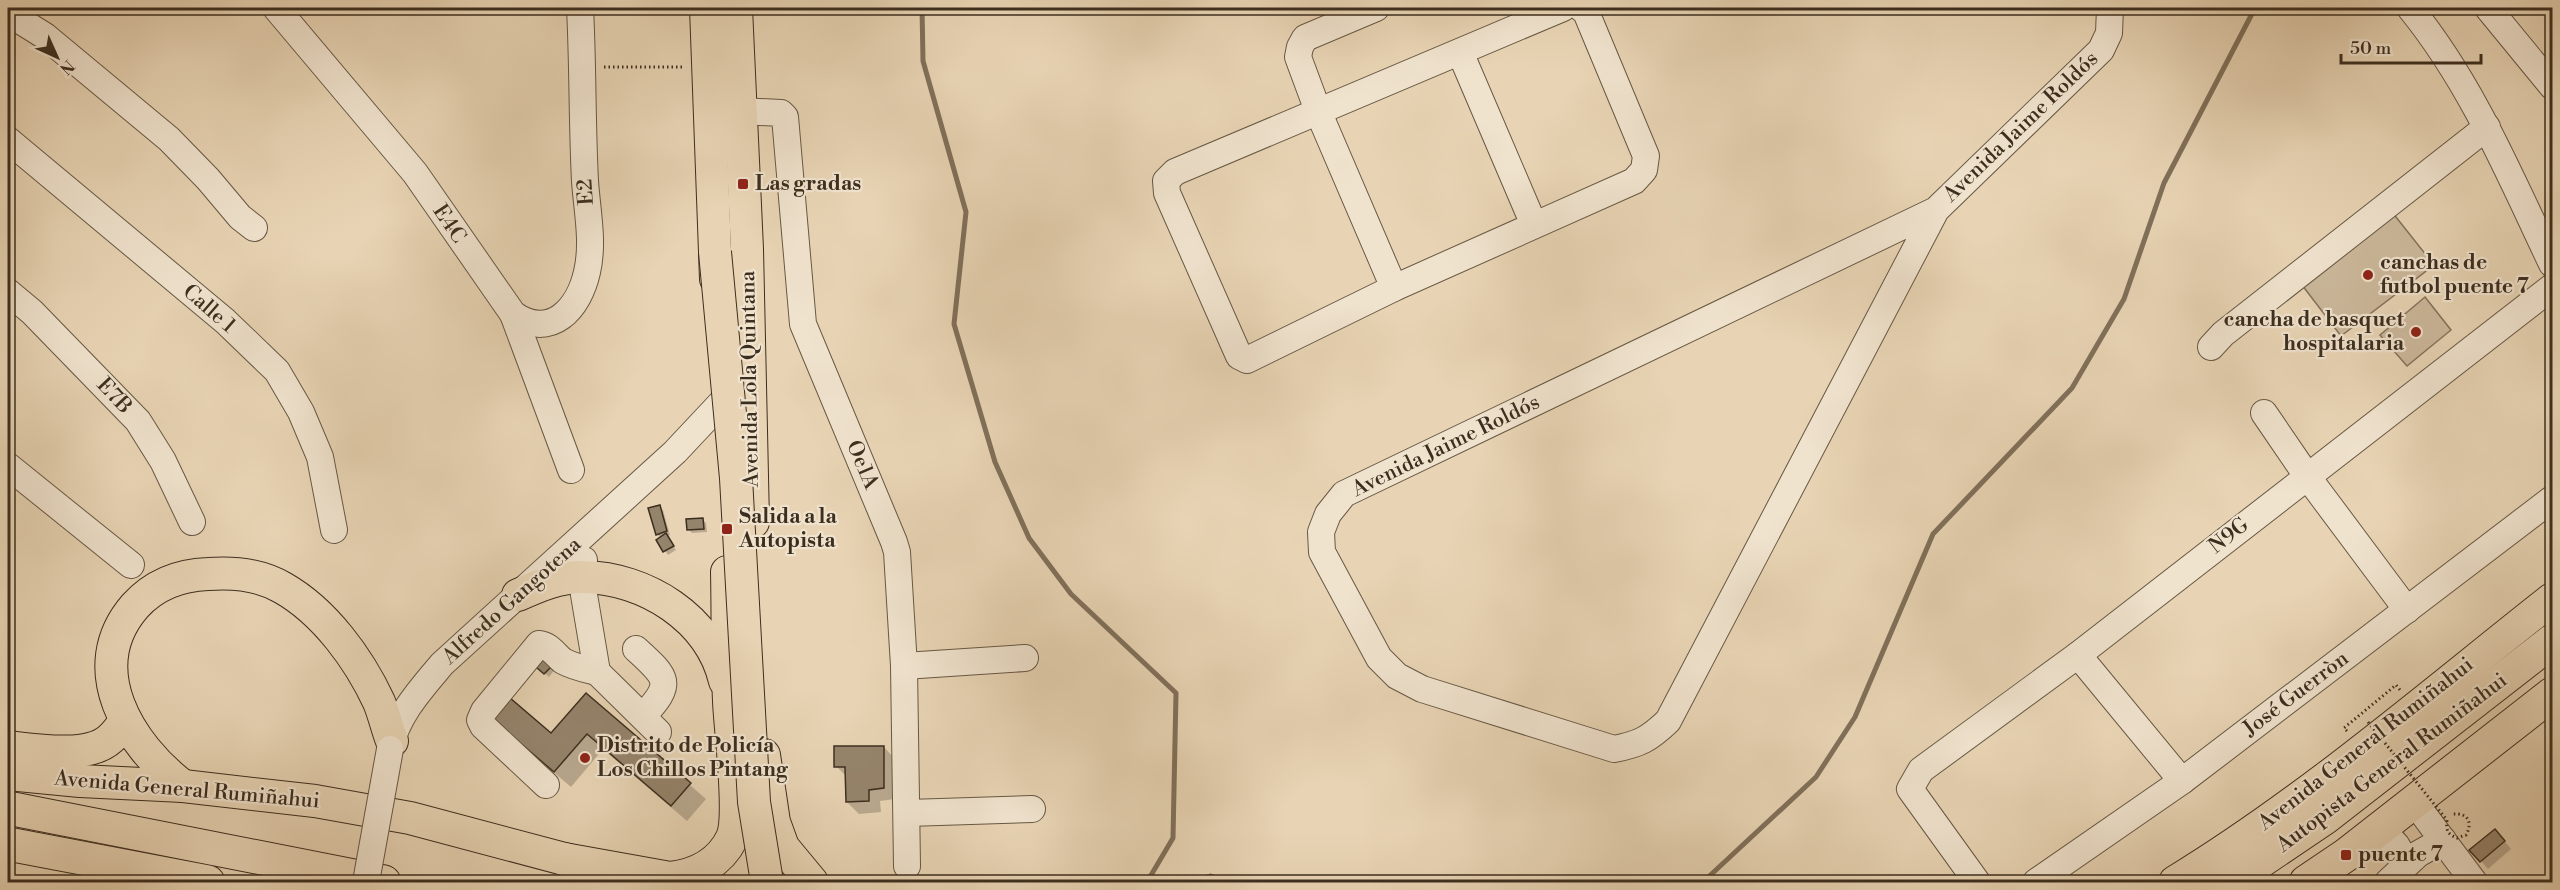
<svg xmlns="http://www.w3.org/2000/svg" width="2560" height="890" font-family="'Libre Bodoni',serif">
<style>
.green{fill:#cbb89b;stroke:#84735d;stroke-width:1.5}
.shadow{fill:#0003}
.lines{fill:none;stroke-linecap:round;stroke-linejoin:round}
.stream{stroke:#80705a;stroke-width:5}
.building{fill:#95846c;stroke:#3c2e1f;stroke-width:1.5}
.minor-casing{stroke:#675844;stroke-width:28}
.major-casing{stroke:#3c2e1f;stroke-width:34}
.highway-casing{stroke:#3c2e1f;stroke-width:35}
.path{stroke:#3c2e1f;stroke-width:3;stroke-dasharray:1.5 3;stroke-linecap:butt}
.minor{stroke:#f0e3ce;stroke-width:26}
.major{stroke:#e8d4b4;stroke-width:32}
.highway{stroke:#e8d4b4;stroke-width:33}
.minor-bridge-casing{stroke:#675844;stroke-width:28;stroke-linecap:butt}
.major-bridge-casing{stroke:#3c2e1f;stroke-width:34;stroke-linecap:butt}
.path-bridge{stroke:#3c2e1f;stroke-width:3;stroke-dasharray:1.5 3;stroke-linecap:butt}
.minor-bridge{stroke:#f0e3ce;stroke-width:26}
.major-bridge{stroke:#e8d4b4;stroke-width:32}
.poi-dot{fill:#8f2418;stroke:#f0e3ce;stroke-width:2}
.labels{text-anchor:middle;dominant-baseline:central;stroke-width:4.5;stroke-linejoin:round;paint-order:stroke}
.street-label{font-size:21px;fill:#3c2e1f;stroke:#f0e3ce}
.poi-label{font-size:21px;font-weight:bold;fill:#3c2e1f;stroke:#f0e3ce;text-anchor:start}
</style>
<rect width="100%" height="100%" fill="#e8d4b4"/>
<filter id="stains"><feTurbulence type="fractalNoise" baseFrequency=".00333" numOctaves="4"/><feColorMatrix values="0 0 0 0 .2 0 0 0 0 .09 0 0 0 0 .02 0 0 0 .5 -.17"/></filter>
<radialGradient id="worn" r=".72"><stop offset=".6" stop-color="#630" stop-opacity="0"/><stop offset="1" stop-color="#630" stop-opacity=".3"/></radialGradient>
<!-- green -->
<g class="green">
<polygon points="2392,212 2434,265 2341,336 2302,285"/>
<polygon points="2425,297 2451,330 2407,366 2380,335"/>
</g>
<!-- shadow -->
<g class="shadow">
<polygon points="761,8 831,8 831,14 768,14"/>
<polygon points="659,507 663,510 670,535 666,536 676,550 668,555 658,540 661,538 657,534"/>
<polygon points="703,520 706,523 707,532 692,533 688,529"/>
<polygon points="531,661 556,668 549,677"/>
<polygon points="586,695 706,799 687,821 603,749 571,787 503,729 551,735"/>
<polygon points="884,747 895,759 895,799 880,801 881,812 859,814 847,802 847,777 836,766"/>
<polygon points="2502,838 2511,849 2488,869 2481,861"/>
</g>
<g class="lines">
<!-- stream -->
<g class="stream">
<polyline points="922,8 923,61 966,212 954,324 995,462 1029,538 1071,594 1176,693 1173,838 1147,882"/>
<polyline points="1191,882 1211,876 1228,882"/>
<polyline points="1703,882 1816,777 1855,717 1933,534 2072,388 2124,299 2164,183 2255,8"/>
</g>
</g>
<!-- building -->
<g class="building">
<polygon points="660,505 667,531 656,535 648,508"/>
<polygon points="703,518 704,529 687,530 686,519"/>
<polygon points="666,533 674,546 663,552 656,540"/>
<polygon points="539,650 554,664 544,674 529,661"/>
<polygon points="503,692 551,733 586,693 691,783 671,806 587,734 554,772 485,713"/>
<polygon points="834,746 884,746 884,788 869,790 869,801 846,802 845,767 834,767"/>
<polygon points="2495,829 2505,841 2480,862 2469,850"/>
</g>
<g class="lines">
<defs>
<g id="minor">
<polyline points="276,8 415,173 513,314 571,470"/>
<polyline points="1376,8 1305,38 1300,47 1298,57 1318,111 1394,288"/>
<polyline points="1563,8 1175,172 1166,181 1167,193 1239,356 1247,360 1394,288 1634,181 1644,170 1646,156 1586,12 1581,8"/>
<path d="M2410,8C2472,84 2510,176 2552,264"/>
<polyline points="2488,8 2552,86"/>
<polyline points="8,13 45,36 169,139 208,179 240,217 254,228"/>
<polyline points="1460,52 1534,225"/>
<polyline points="740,111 781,113 785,117 803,324 894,542 897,552 904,666 907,866"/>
<polyline points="8,140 225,321 277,371 301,412 320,457 334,530"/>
<path d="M1936,210L1344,494L1328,514L1321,532L1322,552L1379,658L1397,676L1422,689L1614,749C1640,744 1649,739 1668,721L1936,210L2101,50L2109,33L2110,8"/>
<polyline points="8,292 32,312 138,421 163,461 192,522"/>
<path d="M513,314C551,341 579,308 587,272C594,242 587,211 585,181C582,123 583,65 580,8"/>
<polyline points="2211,347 2223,334 2487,127"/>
<polyline points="2264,413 2307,476 2407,610"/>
<polyline points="8,466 131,565"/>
<path d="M636,649C668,678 674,683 643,716"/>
<polyline points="2078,655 2182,781"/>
<polyline points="904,666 1025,658"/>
<polyline points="597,672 658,732"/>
<path d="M390,749C396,716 421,689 442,664L675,452L737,386"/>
<path d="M546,785L483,726L480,720L484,711L539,644C550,645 555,655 563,661C574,667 585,669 597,672L581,577L584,560"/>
<polyline points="2415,803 2474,882"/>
<polyline points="908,813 1032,809"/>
<path d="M2376,833C2396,839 2402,848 2403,869"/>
<polyline points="1977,882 1910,789 1921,770 2078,655 2552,287"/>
<polyline points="2036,882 2182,781 2552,499"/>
<polyline points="2388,882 2418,854 2443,840"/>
</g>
<g id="major">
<polyline points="706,8 716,279"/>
<polyline points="736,8 747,249 753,522"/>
<path d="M518,595C538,586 561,576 584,577C645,578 710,618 725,681"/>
<path d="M8,747C35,750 88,759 110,739C116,734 121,727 125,721"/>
<polyline points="764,755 774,822 783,847 812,882"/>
<polyline points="8,774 80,781 183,786 315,801 410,818 583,864"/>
<path d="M183,786C129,745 81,668 135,606C154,585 180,575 208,574C233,572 261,575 283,588C325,612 359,659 379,702C384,714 387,728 392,741"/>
<path d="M564,859L670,878C696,875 720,863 732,838C742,815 730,730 729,701C727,658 728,615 727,572"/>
<path d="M2175,882C2309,800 2429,696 2552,599"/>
</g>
<g id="highway">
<polyline points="8,808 384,882"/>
<polyline points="8,844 208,882"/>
<polyline points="2230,882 2326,817 2552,641"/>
<polyline points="2306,882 2346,855 2552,694"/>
</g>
</defs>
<!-- minor casing -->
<use href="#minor" class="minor-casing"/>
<!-- major casing -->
<use href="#major" class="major-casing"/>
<!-- highway casing -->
<use href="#highway" class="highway-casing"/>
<!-- path -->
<g class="path">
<polyline points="604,67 685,67"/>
<polyline points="2347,731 2344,728 2396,685 2400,690"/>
</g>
<!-- minor -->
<use href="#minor" class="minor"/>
<!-- major -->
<use href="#major" class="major"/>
<!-- highway -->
<use href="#highway" class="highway"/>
<defs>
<polyline id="minor-bridge" points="366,882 390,749"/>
<polyline id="major-bridge" points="715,252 736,478 754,802 767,882"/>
</defs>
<!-- minor-bridge casing -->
<use href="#minor-bridge" class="minor-bridge-casing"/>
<!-- major-bridge casing -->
<use href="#major-bridge" class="major-bridge-casing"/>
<!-- path-bridge -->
<path class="path-bridge" d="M2368,722L2447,820C2446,830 2447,834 2457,838L2466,835C2473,822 2468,813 2453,814"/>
<!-- minor-bridge -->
<use href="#minor-bridge" class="minor-bridge"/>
<!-- major-bridge -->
<use href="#major-bridge" class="major-bridge"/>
</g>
<!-- markers -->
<g class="poi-dot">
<rect x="737" y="178" width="12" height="12" rx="3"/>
<circle cx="2368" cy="275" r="6"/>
<circle cx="2416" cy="332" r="6"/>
<rect x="721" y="523" width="12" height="12" rx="3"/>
<circle cx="585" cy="758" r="6"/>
<rect x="2340" y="849" width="12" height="12" rx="3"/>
</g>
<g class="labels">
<!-- street labels -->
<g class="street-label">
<text transform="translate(2021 127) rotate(-44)">Avenida Jaime Roldós</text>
<text transform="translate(586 192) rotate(-94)">E2</text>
<text transform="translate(449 224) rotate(56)">E4C</text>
<text transform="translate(209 309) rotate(41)">Calle 1</text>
<text transform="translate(750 379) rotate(-91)">Avenida Lola Quintana</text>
<text transform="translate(114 396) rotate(47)">E7B</text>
<text transform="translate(1446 446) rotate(-26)">Avenida Jaime Roldós</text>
<text transform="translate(862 465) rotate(67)">Oe1A</text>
<text transform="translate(2229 536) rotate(-38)">N9G</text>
<text transform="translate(512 601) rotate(-42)">Alfredo Gangotena</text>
<text transform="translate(2296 694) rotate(-37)">José Guerròn</text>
<text transform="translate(2366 744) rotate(-38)">Avenida General Rumiñahui</text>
<text transform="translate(2392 763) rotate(-37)">Autopista General Rumiñahui</text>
<text transform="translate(187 790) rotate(5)">Avenida General Rumiñahui</text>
</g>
<!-- poi labels -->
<g class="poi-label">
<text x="755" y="184">Las gradas</text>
<text x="2380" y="263">canchas de<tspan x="2380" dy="24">futbol puente 7</tspan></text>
<text x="2404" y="320" text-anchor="end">cancha de basquet<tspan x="2404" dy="24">hospitalaria</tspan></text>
<text x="739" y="517">Salida a la<tspan x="739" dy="24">Autopista</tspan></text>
<text x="597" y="746">Distrito de Policía<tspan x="597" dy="24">Los Chillos Pintang</tspan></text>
<text x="2358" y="855">puente 7</text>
</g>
</g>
<!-- margin -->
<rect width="2560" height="890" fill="none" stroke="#e8d4b4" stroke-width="30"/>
<rect x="9" y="9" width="2542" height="872" fill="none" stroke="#3c2e1f" stroke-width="3"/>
<rect x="15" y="15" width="2530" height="860" fill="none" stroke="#3c2e1f" stroke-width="1.5"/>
<!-- north arrow -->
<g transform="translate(57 57) rotate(135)" stroke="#f0e3ce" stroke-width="4.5" paint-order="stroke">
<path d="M0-4.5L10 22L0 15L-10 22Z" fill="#3c2e1f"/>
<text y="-9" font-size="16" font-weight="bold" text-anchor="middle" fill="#3c2e1f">N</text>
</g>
<!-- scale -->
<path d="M2341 54v9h140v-9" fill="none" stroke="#3c2e1f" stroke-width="3"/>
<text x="2350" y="54" font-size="18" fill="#3c2e1f" stroke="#f0e3ce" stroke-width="4.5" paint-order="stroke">50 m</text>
<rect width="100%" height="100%" filter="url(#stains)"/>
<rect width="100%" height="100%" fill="url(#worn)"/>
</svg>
